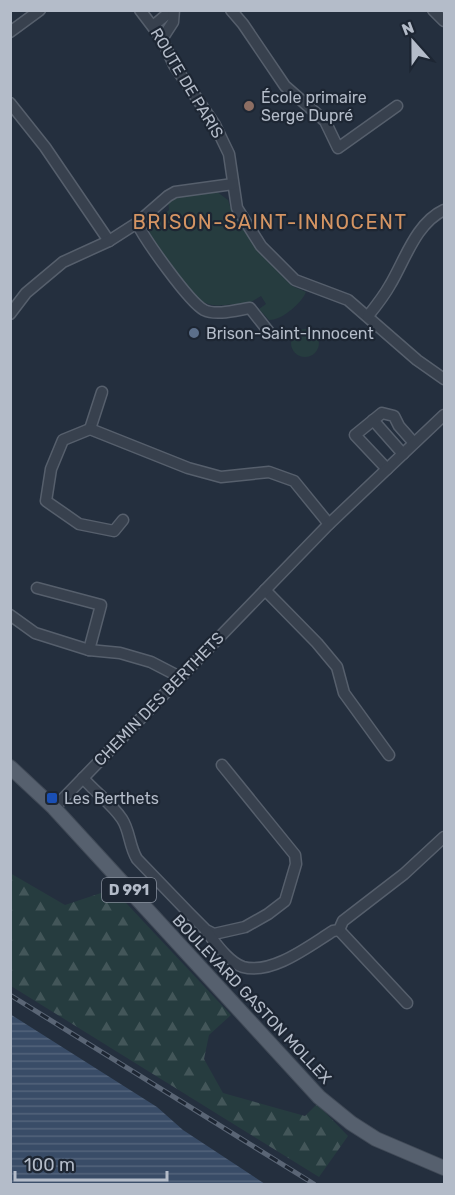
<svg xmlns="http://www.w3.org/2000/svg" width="455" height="1195" font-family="Rubik,sans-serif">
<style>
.forest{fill:url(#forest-firs)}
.park{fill:#263c3f}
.water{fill:url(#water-rules)}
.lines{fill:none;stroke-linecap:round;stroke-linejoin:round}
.minor-casing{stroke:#565f6c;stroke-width:13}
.major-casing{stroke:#414a57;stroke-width:16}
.minor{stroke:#38414e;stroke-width:10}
.major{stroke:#56606e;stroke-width:14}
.rail-casing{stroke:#5a6575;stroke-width:5}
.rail{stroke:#1d2633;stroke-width:3;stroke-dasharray:9;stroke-linecap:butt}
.education-dot{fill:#8d6e63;stroke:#1d2633;stroke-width:2}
.service-dot{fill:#5c6f8a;stroke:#1d2633;stroke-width:2}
.transit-dot{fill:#1a4fb4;stroke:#1d2633;stroke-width:2}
.labels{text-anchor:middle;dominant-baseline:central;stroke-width:4.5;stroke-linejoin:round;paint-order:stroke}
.shield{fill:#1d2633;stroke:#878f9c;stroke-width:1.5}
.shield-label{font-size:15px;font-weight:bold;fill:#b4bcc9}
.street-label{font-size:16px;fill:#b4bcc9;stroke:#1d2633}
.poi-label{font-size:16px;fill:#b4bcc9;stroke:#1d2633;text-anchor:start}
.quarter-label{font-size:20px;letter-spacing:1.5px;fill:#d59563;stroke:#1d2633}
</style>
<defs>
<pattern id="forest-firs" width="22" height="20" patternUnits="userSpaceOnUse" patternTransform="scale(1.5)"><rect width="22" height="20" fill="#263c3f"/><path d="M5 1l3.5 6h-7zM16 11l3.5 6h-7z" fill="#435659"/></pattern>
<pattern id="water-rules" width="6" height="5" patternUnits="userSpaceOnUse" patternTransform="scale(1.5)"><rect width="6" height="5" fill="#394c67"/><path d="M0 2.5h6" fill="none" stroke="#53647b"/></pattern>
</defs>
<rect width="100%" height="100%" fill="#242f3e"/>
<!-- forest -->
<polygon class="forest" points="10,873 65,905 113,889 231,1015 209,1035 204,1059 223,1093 305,1116 317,1104 348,1136 319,1177 11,986"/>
<!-- park -->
<g class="park">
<path d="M216,191L228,200L231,209L259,252L292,286L306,292C302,303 281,321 269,320L259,309L266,304L261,296L246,305C227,302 216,311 198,299L154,243L149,230L150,219L160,218L169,210L168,200L172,197Z"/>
<circle cx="305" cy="343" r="14"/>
</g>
<!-- water -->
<polygon class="water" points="10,1014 157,1107 183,1130 265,1184 11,1184"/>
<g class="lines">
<defs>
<g id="minor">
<polyline points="140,10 162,39 174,65 215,125 229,154 237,208 261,246 295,280 348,300 417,360 444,379"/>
<polyline points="231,10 243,24 285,86 325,121 338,148 397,106"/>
<polyline points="433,10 444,21"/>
<polyline points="153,26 172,10"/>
<polyline points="10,32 40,10"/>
<polyline points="162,39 173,22 174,10"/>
<polyline points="10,103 45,147 109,241"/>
<path d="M137,223C145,240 189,302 204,310C216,316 237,310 250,308L269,332"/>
<polyline points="10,314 26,293 63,262 109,241 137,223 168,196 175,192 233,184"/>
<path d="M368,316C376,306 384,296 390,285C405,260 416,223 444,210"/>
<polyline points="373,420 403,454"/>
<polyline points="90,429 102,392"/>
<polyline points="387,469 355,435 382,413 394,416 399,426 414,443"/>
<polyline points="123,520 114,531 79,524 46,501 51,469 63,440 90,429 188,468 221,477 269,472 294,481 329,524"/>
<polyline points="37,588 101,605 89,650"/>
<polyline points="265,590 317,643 337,667 344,693 389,755"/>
<polyline points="10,615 35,633 89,650 120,653 151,662 180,677"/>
<path d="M83,778C95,792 112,804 122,819C130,831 129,846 137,859L188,912L206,930L214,934L245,927L268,914L285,901L296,864L295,855L222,765"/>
<polyline points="54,808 329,524 444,415"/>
<polyline points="339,930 407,1003"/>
<path d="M206,931C215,942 228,962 243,967C272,975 309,946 333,931L339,930L343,921L404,874L444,837"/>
</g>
<polyline id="major" points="10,767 54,808 319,1097 351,1123 376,1139 444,1168"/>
</defs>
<!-- minor casing -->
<use href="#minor" class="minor-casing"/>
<!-- major casing -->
<use href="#major" class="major-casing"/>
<!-- minor -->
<use href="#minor" class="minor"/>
<!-- major -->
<use href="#major" class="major"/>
<defs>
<polyline id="rail" points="10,995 314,1184"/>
</defs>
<!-- rail casing -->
<use href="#rail" class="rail-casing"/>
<!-- rail -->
<use href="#rail" class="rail"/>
</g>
<!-- markers -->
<circle class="education-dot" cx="249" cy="106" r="6"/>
<circle class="service-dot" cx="194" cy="333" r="6"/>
<rect class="transit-dot" x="46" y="792" width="12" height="12" rx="3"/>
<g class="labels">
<!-- shield labels -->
<rect class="shield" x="102" y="878" width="54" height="24" rx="4.5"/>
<g class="shield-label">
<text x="129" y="890">D 991</text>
</g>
<!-- street labels -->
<g class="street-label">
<text transform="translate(187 83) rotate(59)">ROUTE DE PARIS</text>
<text transform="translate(159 699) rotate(-46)">CHEMIN DES BERTHETS</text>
<text transform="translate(252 999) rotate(47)">BOULEVARD GASTON MOLLEX</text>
</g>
<!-- poi labels -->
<g class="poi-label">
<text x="261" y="97">École primaire<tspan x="261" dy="18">Serge Dupré</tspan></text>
<text x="206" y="333">Brison-Saint-Innocent</text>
<text x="64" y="798">Les Berthets</text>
</g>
<!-- quarter labels -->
<g class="quarter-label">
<text x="270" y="222">BRISON-SAINT-INNOCENT</text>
</g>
</g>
<!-- border -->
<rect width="455" height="1195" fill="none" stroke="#b4bcc9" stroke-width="24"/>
<!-- north arrow -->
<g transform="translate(413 42) rotate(339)" stroke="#1d2633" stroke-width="4.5" paint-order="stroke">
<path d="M0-4.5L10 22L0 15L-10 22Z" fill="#b4bcc9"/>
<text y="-9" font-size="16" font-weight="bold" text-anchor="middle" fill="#b4bcc9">N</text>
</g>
<!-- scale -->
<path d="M15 1171v9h152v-9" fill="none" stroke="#b4bcc9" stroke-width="3"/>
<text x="24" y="1171" font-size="18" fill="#b4bcc9" stroke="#1d2633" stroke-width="4.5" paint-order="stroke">100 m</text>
</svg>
